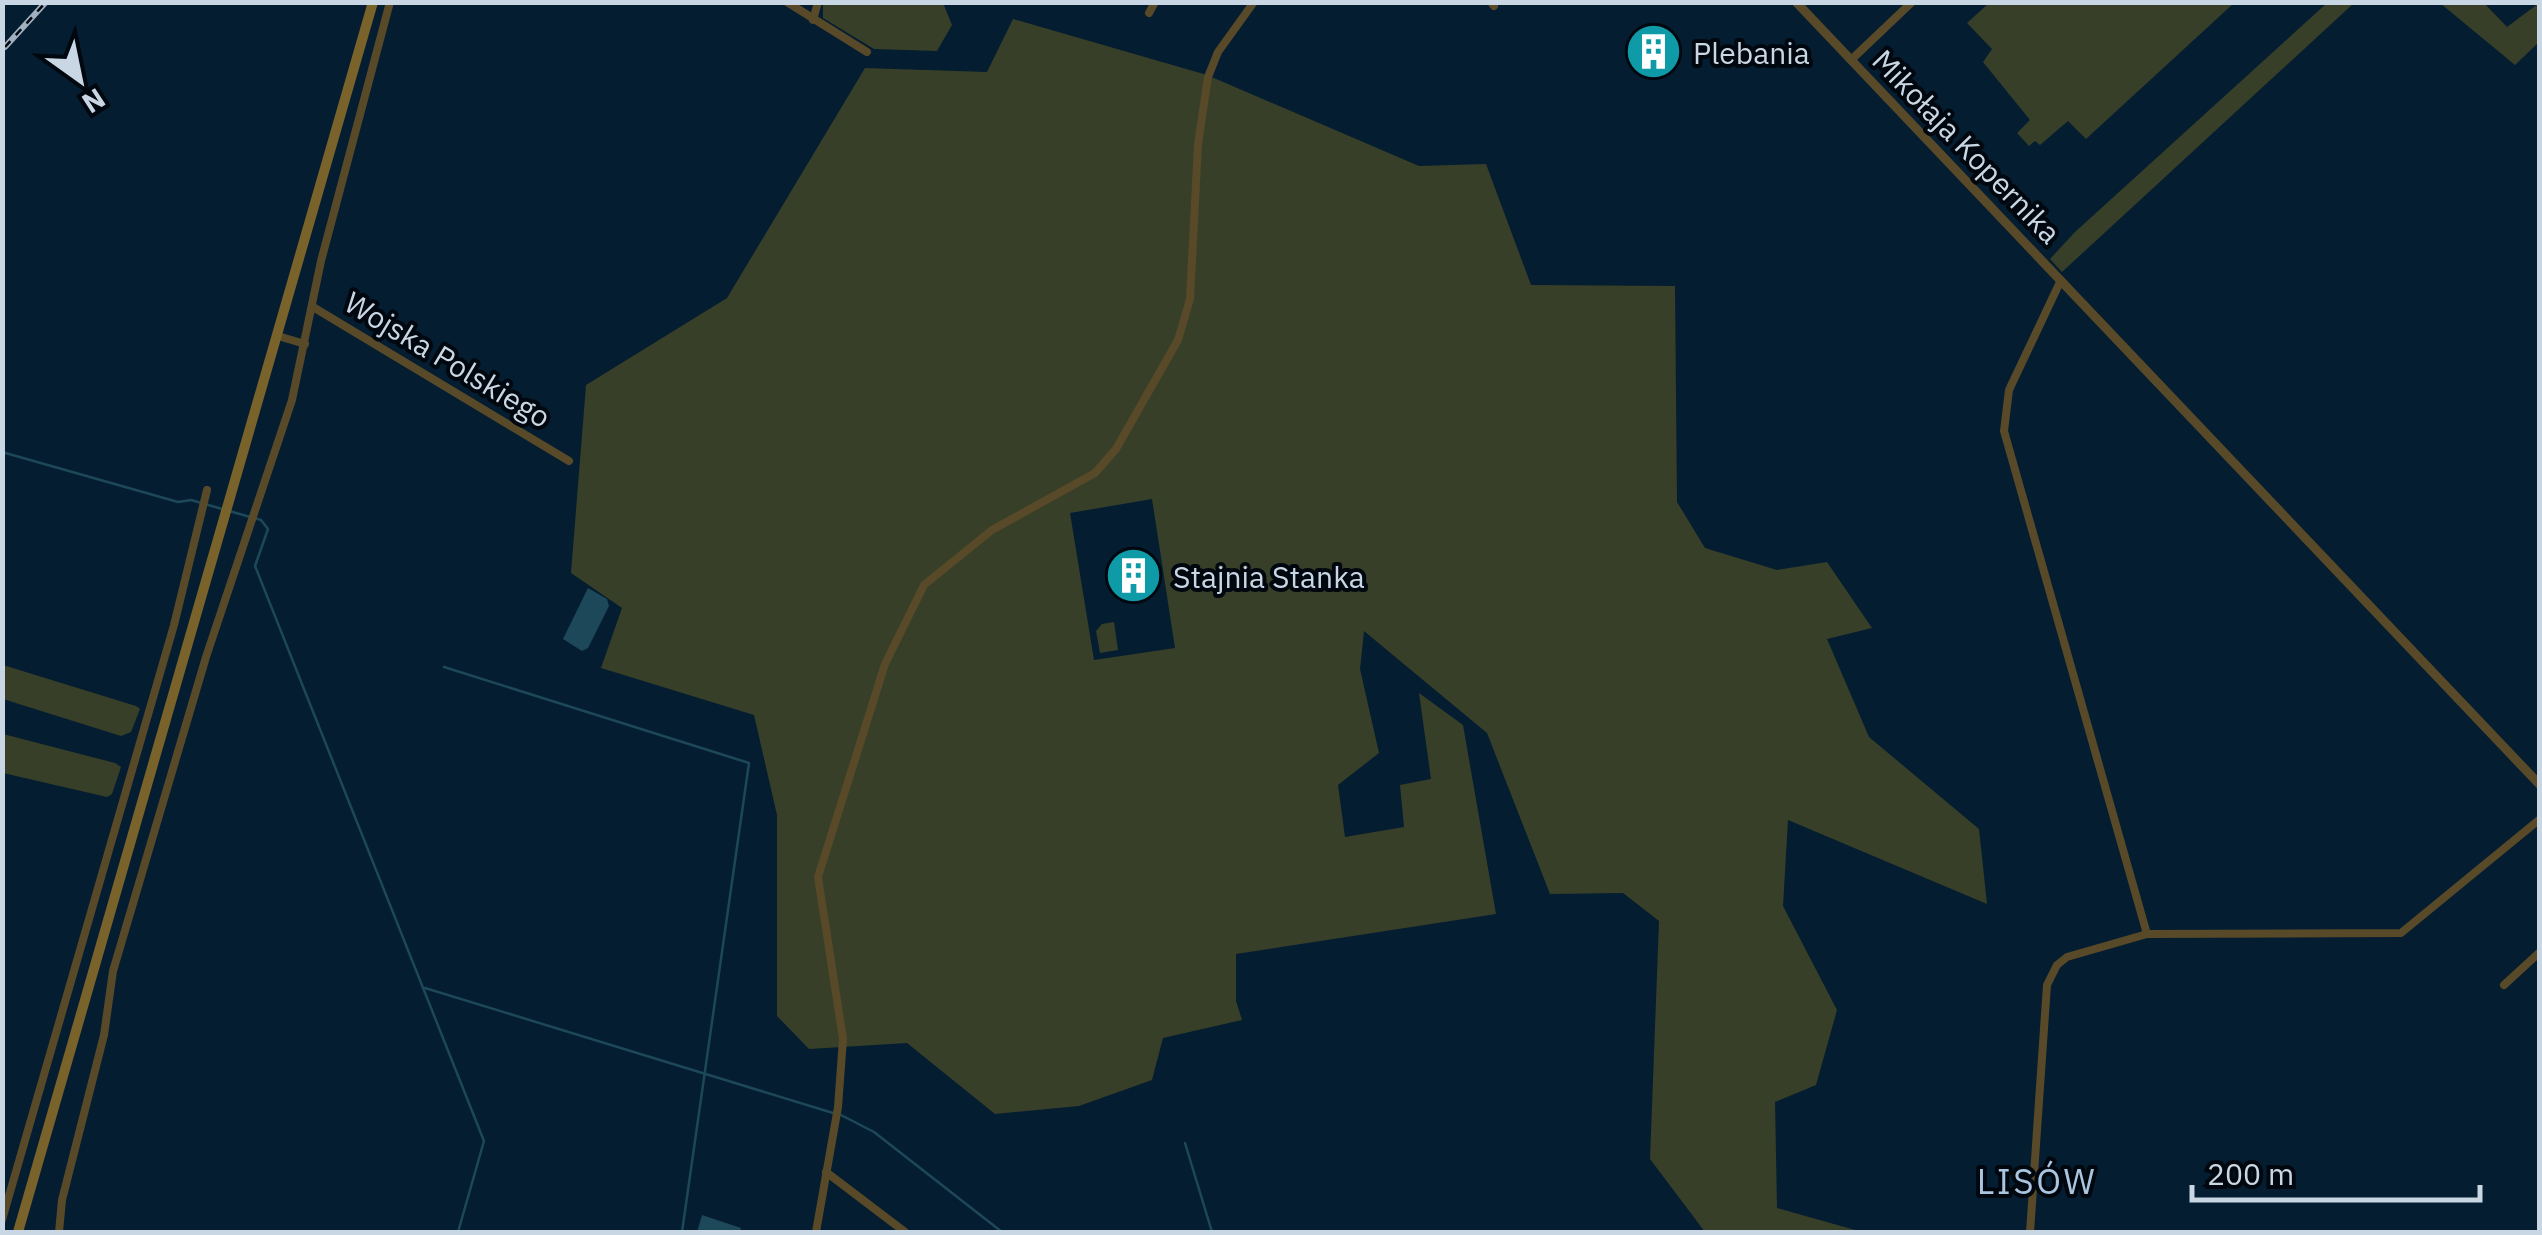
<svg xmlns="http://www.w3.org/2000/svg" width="2542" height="1235" font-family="'IBM Plex Sans',sans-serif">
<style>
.green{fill:#373f28;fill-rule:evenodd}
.water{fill:#1d485a}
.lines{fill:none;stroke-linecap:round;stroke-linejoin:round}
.stream{stroke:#1d485a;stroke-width:2.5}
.minor{stroke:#584928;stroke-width:8}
.tertiary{stroke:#584928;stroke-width:9}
.secondary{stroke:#7a622b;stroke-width:10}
.rail-casing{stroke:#a0b0be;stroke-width:6}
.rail{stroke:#01070e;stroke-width:2.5;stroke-dasharray:8;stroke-linecap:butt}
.labels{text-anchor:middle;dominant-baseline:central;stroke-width:8;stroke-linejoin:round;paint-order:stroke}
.poi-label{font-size:30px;fill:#c9d7e4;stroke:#01070e;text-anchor:start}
.street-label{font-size:30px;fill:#c9d7e4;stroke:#01070e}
.quarter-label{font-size:35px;letter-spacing:2.5px;fill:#a9c5df;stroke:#01070e}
</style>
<rect width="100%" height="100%" fill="#051d30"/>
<!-- green -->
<g class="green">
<polygon points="823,3 943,3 952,25 937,51 874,49 823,18"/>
<polygon points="1989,3 2234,3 2086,139 2068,121 2040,145 2035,141 2029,146 2017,133 2030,120 1983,62 1992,49 1967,23"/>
<polygon points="2327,3 2354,3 2062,272 2050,259 2075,232"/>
<polygon points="2440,3 2484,3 2507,27 2539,3 2539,42 2515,65"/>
<path d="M1013,19L1207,75L1419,166L1486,164L1531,285L1675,286L1677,502L1705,548L1777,570L1827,562L1872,628L1827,639L1869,737L1979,829L1987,904L1788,820L1783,906L1837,1010L1816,1085L1775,1102L1777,1208L1855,1230L1705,1232L1650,1159L1659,921L1623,893L1550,894L1487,733L1364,631L1360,669L1379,753L1338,785L1345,837L1404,827L1400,785L1431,779L1419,693L1463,725L1496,914L1236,954V1001L1242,1020L1163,1038L1152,1080L1079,1106L995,1114L907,1043L809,1049L777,1016V815L754,715L601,668L622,608L571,573L586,385L727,298L865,68L987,72ZM1152,499L1175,648L1094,660L1070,513Z"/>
<polygon points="1114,622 1118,650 1100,653 1096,631 1102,624"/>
<polygon points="3,665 136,706 140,709 131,732 121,736 3,699"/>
<polygon points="3,734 115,763 121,767 112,794 107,797 3,773"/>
</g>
<!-- water -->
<g class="water">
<polygon points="588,588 607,599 609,606 588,648 582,651 563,639"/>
<polygon points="702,1215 741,1228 740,1232 697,1232"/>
</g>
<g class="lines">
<!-- stream -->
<g class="stream">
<polyline points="2,452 178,502 191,500 222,509"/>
<polyline points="229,511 261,520 268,529 255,566 484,1141 458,1232"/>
<polyline points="444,667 749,763 682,1232"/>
<polyline points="425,988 833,1113"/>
<polyline points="841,1115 874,1132 1002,1232"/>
<polyline points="1185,1143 1212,1232"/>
</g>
<!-- minor -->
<g class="minor">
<polyline points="787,2 867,52"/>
<polyline points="1491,2 1494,6"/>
<polyline points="1149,13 1155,2"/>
<polyline points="813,20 818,2"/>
<polyline points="1851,60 1912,2"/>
<polyline points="2061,280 2009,390 2004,431 2147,934"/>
<polyline points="313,307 569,461"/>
<polyline points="278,336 305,344"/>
<polyline points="2504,985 2540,952"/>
<polyline points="826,1172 905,1232"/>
<polyline points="2,1220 174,625 207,490"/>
<polyline points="59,1232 62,1200 104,1035 113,971 206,657 292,400 321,261 390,2"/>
<polyline points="816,1232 838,1107 843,1039 818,877 885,664 924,585 992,530 1095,473 1116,449 1178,340 1190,299 1198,144 1208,77 1218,52 1254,2"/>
<polyline points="2030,1232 2047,985 2057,965 2067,957 2147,934 2401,933 2540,819"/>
</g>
<!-- tertiary -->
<polyline class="tertiary" points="1796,2 2540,785"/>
<!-- secondary -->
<polyline class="secondary" points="18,1232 373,2"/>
<defs>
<polyline id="rail" points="5,47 46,2"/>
</defs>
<!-- rail casing -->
<use href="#rail" class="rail-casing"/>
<!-- rail -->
<use href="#rail" class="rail"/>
</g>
<!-- icons -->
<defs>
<symbol id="building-disc" viewBox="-11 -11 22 22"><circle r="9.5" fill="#0f9aa8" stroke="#01070e"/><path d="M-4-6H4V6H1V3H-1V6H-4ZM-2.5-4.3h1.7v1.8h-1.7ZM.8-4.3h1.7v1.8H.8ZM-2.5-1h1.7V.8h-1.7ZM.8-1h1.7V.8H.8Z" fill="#fff"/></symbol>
</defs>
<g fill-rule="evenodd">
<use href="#building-disc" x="1622" y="20" width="63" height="63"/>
<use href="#building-disc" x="1102" y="544" width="63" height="63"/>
</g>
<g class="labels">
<!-- poi labels -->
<g class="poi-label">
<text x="1693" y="52">Plebania</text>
<text x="1173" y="576">Stajnia Stanka</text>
</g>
<!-- street labels -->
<g class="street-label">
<text transform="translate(1967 146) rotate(46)">Mikołaja Kopernika</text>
<text transform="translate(448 359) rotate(31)">Wojska Polskiego</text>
</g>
<!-- quarter labels -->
<g class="quarter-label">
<text x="2037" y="1181">LISÓW</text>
</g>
</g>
<!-- border -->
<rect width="2542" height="1235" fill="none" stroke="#c9d7e4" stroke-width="10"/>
<!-- north arrow -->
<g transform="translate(80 80) rotate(147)" stroke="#01070e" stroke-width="8" paint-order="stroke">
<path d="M0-8L18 38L0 25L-18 38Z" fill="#c9d7e4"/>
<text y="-15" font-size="28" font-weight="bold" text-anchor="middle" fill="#c9d7e4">N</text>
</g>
<!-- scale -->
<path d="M2192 1185v15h288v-15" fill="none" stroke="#c9d7e4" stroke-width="5"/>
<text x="2207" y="1185" font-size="30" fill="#c9d7e4" stroke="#01070e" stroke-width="8" paint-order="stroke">200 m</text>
</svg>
